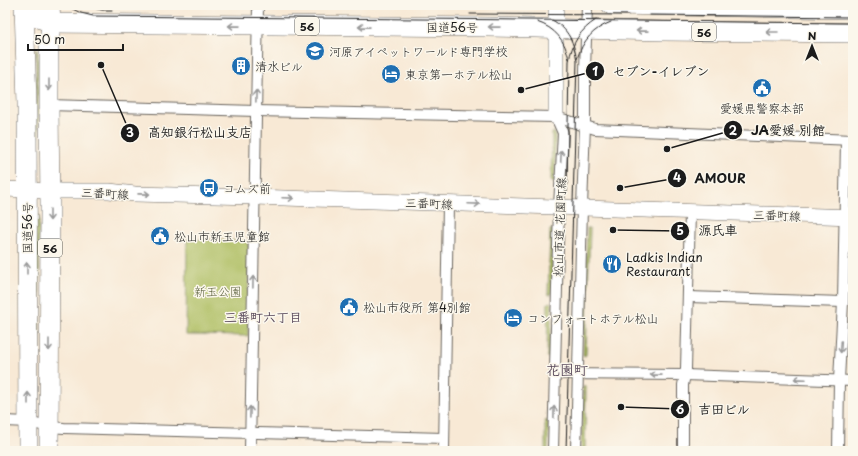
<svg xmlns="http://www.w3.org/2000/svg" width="858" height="456" font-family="'Playpen Sans','Klee One',sans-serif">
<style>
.green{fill:#adbd61;stroke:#646c3e}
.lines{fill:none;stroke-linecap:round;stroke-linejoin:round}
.street-casing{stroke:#69645d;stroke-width:12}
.secondary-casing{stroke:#69645d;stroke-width:16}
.highway-casing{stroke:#69645d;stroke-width:20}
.street{stroke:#fff;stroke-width:10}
.secondary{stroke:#fff;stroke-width:15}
.highway{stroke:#fff;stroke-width:19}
.tram{stroke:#1c1c1c;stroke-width:1}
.oneway{stroke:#999}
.labels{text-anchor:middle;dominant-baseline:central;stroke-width:3;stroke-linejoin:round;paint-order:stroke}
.shield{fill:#fbf7ec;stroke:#5f5e5a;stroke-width:1}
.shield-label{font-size:11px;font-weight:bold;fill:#1c1c1c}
.street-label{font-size:12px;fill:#1c1c1c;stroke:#fbf7ec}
.poi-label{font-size:12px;fill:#1c1c1c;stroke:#fbf7ec;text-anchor:start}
.park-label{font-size:12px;fill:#565c38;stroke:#fbf7ec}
.neighbourhood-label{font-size:13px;font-weight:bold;fill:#5b4b5d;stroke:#fbf7ec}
.quarter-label{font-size:14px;font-weight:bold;fill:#5b4b5d;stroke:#fbf7ec}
.leader{fill:none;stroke:#1c1c1c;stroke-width:1.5}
.callout-dot{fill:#1c1c1c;stroke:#fbf7ec;stroke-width:1.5}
.mark-label{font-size:12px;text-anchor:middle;font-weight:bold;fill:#fff}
.callout-label{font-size:13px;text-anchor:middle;font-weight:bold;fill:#1c1c1c;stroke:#fbf7ec;stroke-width:3;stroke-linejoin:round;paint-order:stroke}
</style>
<rect width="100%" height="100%" fill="#fbf7ec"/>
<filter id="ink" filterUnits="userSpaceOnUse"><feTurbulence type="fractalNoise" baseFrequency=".025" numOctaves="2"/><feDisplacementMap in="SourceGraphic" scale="8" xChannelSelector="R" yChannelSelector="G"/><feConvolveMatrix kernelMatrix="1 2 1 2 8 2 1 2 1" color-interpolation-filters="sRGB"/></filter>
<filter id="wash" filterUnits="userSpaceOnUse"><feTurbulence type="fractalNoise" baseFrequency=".012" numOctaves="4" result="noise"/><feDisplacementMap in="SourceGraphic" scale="16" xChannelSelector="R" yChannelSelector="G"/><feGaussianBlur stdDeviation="0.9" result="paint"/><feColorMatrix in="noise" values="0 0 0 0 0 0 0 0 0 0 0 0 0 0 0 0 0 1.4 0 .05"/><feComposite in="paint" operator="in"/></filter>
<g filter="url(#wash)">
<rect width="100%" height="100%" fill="#f8e9d5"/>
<!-- green -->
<g class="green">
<rect x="36" y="49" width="2" height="118"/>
<polygon points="553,132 555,133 555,181 553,182 551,180 552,133"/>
<rect x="36" y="215" width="3" height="143"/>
<polygon points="587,228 589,228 590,230 586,355 585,356 583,355"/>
<polygon points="552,229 553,230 552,294 551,295 548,294 550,230"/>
<polygon points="187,239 246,241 249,246 248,336 186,335"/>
<polygon points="550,302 552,304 550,357 549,358 547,357 548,303"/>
<polygon points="585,386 586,388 585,451 581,451 583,387"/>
<polygon points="547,420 549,421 548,451 545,451 545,421"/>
</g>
</g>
<g filter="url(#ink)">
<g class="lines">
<defs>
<g id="street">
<polyline points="49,105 256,111 556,117 595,129 853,140"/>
<polyline points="688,297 843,302"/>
<polyline points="555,374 685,375 853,381"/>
<polyline points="5,421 28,422 49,427 64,428 444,438"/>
<polyline points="250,451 258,5"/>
<polyline points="444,451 448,203"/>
<polyline points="553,451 559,206 563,133 556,117"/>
<polyline points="576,451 582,207 585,125 585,71 587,5"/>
<polyline points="683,451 683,385 686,369 690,212"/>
<polyline points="838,451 839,380 843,302 846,140"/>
</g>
<g id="secondary">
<polyline points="556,5 556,117"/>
<polyline points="5,189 49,191 109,191 135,194 254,197 853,217"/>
</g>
<g id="highway">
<polyline points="24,5 27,104 28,451"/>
<polyline points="27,5 34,16 51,23 489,27 663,31 853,33"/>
<polyline points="611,5 853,9"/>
<polyline points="49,451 50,206 49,105 49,46 51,23 50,5"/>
</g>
</defs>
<!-- street casing -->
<use href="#street" class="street-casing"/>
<!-- secondary casing -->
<use href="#secondary" class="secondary-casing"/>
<!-- highway casing -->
<use href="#highway" class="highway-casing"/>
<!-- street -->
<use href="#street" class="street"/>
<!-- secondary -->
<use href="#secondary" class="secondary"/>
<!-- highway -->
<use href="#highway" class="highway"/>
<!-- tram -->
<g class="tram">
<polyline points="64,5 81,13 93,16 853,23"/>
<polyline points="80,5 102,10 112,10"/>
<polyline points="470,14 628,15"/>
<polyline points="650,15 853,17"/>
<path d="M552,20C569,29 574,43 577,61L566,451"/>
<path d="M537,22C555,28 565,40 569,59"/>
<path d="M577,59C583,40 593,29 611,22"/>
<path d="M567,192L569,61C572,43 580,30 596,20"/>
</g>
</g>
<!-- one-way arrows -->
<defs><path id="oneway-shaft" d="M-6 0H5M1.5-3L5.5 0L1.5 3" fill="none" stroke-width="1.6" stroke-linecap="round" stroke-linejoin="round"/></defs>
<g class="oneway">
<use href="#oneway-shaft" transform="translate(234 26) rotate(-179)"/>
<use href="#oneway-shaft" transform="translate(364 27) rotate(-179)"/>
<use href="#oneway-shaft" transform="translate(494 27) rotate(-179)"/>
<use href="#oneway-shaft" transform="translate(642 31) rotate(-179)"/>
<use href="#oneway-shaft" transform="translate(772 32) rotate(-180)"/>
<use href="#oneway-shaft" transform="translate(49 85) rotate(90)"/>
<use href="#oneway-shaft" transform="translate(256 96) rotate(-89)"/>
<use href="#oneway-shaft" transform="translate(561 156) rotate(-87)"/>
<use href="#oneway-shaft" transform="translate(144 194) rotate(1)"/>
<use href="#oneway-shaft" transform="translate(288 198) rotate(2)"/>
<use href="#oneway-shaft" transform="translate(474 204) rotate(2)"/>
<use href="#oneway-shaft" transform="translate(50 215) rotate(90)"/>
<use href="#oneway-shaft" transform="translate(27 268) rotate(-90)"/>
<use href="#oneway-shaft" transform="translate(253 282) rotate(-89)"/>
<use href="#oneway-shaft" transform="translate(49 345) rotate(90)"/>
<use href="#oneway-shaft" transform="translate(841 347) rotate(93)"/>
<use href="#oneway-shaft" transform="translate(656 375) rotate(-179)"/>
<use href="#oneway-shaft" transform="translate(800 379) rotate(-178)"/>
<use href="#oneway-shaft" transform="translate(28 398) rotate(-90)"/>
<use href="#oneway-shaft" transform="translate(250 412) rotate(-89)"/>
<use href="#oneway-shaft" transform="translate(554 412) rotate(-89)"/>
</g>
</g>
<!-- icons -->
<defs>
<symbol id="university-disc" viewBox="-11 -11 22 22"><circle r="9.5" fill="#1f6fb2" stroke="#fbf7ec"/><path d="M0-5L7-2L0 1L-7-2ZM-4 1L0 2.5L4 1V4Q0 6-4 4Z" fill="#fff"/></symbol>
<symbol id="building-disc" viewBox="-11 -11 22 22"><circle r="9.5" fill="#1f6fb2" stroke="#fbf7ec"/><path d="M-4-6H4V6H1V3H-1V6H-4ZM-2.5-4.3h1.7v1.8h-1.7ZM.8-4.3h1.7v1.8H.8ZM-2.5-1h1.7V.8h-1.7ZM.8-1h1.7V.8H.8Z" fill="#fff"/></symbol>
<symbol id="hotel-disc" viewBox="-11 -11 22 22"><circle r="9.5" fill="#1f6fb2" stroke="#fbf7ec"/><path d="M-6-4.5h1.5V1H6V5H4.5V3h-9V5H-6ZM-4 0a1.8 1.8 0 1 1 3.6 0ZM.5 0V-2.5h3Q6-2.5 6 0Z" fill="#fff"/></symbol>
<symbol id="civic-disc" viewBox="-11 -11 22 22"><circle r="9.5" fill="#1f6fb2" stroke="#fbf7ec"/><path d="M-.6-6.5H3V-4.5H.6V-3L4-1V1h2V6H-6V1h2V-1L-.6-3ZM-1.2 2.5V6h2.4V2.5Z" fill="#fff"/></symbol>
<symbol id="bus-disc" viewBox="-11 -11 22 22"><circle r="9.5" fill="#1f6fb2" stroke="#fbf7ec"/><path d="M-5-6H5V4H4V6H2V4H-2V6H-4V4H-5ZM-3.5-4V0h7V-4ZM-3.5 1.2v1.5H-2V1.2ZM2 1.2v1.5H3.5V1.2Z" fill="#fff"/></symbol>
<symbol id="restaurant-disc" viewBox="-11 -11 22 22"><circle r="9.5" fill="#1f6fb2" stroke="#fbf7ec"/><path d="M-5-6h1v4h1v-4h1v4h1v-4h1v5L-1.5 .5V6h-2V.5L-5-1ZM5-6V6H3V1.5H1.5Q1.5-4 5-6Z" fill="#fff"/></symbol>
</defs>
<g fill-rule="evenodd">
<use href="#university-disc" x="304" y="40" width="22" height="22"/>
<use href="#building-disc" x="230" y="55" width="22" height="22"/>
<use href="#hotel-disc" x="380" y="63" width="22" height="22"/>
<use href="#civic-disc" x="751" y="77" width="22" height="22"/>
<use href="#bus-disc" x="198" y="177" width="22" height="22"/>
<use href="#civic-disc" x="149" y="225" width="22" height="22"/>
<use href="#restaurant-disc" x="601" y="253" width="22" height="22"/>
<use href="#civic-disc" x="338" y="296" width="22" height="22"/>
<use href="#hotel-disc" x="502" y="307" width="22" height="22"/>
</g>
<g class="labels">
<!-- shield labels -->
<g class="shield">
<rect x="295" y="17" width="24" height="18" rx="3"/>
<rect x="692" y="23" width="24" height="18" rx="3"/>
<rect x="38" y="239" width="24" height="18" rx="3"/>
</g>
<g class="shield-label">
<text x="307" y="26">56</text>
<text x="704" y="32">56</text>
<text x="50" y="248">56</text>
</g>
<!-- street labels -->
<g class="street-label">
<text x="452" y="27">国道56号</text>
<text transform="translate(105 193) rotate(3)">三番町線</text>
<text transform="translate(429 203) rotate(2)">三番町線</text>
<text transform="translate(777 215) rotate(2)">三番町線</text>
<text transform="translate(559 227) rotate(-88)">松山市道 花園町線</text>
<text transform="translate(27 228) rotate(-90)">国道56号</text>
</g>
<!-- poi labels -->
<g class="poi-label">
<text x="329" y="51">河原アイペットワールド専門学校</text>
<text x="255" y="66">清水ビル</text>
<text x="405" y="74">東京第一ホテル松山</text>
<text x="762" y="108" text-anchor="middle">愛媛県警察本部</text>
<text x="223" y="188">コムズ前</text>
<text x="174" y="236">松山市新玉児童館</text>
<text x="626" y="257">Ladkis Indian<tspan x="626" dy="14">Restaurant</tspan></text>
<text x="363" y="307">松山市役所 第4別館</text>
<text x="527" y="318">コンフォートホテル松山</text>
</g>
<!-- park labels -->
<g class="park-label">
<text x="218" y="291">新玉公園</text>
</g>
<!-- neighbourhood labels -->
<g class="neighbourhood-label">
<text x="263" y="316">三番町六丁目</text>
</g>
<!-- quarter labels -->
<g class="quarter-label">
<text x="567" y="369">花園町</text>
</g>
</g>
<!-- callouts -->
<path class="leader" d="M521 90L595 71M667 149L733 130M101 65L130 133M620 188L677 178M613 230L680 231M621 407L680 409"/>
<g class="callout-dot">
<circle cx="521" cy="90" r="4"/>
<circle cx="667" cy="149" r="4"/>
<circle cx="101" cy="65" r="4"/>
<circle cx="620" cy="188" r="4"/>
<circle cx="613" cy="230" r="4"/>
<circle cx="621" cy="407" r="4"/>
<circle cx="595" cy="71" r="10"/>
<circle cx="733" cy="130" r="10"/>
<circle cx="130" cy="133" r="10"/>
<circle cx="677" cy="178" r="10"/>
<circle cx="680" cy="231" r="10"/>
<circle cx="680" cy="409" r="10"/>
</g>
<g class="mark-label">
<text x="595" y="76">1</text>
<text x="733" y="135">2</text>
<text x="130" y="137">3</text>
<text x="677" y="182">4</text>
<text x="680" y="235">5</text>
<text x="680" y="414">6</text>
</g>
<g class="callout-label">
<text x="661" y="76">セブン-イレブン</text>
<text x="788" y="135">JA愛媛 別館</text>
<text x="200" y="137">高知銀行松山支店</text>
<text x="720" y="183">AMOUR</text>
<text x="718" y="235">源氏車</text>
<text x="724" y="414">吉田ビル</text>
</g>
<!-- margin -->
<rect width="858" height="456" fill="none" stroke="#fbf7ec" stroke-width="20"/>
<!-- north arrow -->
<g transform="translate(812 46)" stroke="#fbf7ec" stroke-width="3" paint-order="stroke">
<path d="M0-3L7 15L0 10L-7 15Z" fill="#1c1c1c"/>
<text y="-6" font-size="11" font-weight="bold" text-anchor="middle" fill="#1c1c1c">N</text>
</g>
<!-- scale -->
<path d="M28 44v6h95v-6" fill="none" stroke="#1c1c1c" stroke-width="2"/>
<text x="34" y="44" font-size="12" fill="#1c1c1c" stroke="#fbf7ec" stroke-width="3" paint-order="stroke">50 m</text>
</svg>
